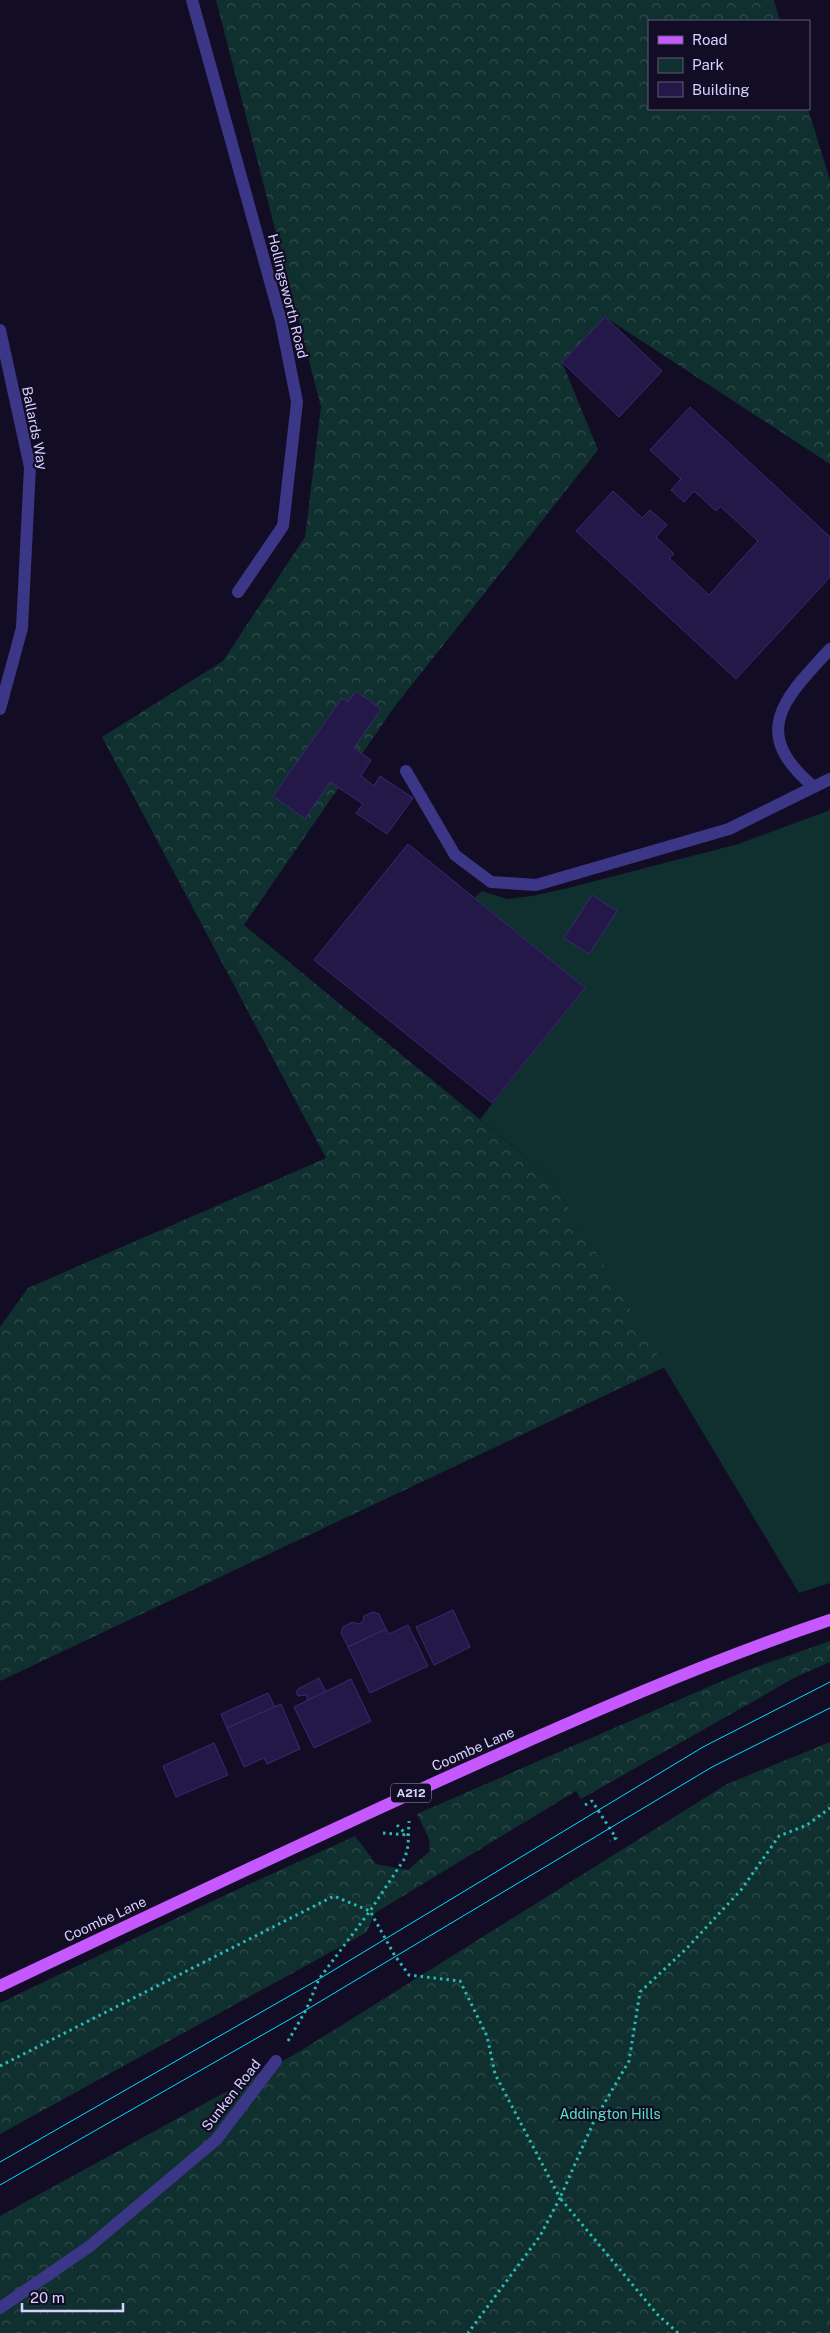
<svg xmlns="http://www.w3.org/2000/svg" width="830" height="2333" font-family="'Public Sans',sans-serif">
<style>
.green{fill:#102f2f}
.forest{fill:url(#forest-crowns)}
.building{fill:#231847;stroke:#3a2974}
.lines{fill:none;stroke-linecap:round;stroke-linejoin:round}
.path{stroke:#29bcb6;stroke-width:3;stroke-dasharray:2.5 4;stroke-linecap:butt}
.minor{stroke:#3b3686;stroke-width:12}
.major{stroke:#c558ff;stroke-width:12}
.tram{stroke:#00ddfc;stroke-width:1}
.labels{text-anchor:middle;dominant-baseline:central;stroke-width:4.5;stroke-linejoin:round;paint-order:stroke}
.shield{fill:#120d25;stroke:#9c96be;stroke-width:1}
.shield-label{font-size:12px;font-weight:bold;fill:#d7d1ff}
.street-label{font-size:14px;fill:#d7d1ff;stroke:#120d25}
.park-label{font-size:14px;fill:#57e5c5;stroke:#120d25}
</style>
<defs>
<pattern id="forest-crowns" width="20" height="18" patternUnits="userSpaceOnUse" patternTransform="scale(1.25)"><rect width="20" height="18" fill="#102f2f"/><path d="M2 6a3 3 0 1 1 6 0M12 15a3 3 0 1 1 6 0" fill="none" stroke="#324c4e"/></pattern>
</defs>
<rect width="100%" height="100%" fill="#120d25"/>
<!-- green -->
<polygon class="green" points="830,810 830,1583 799,1593 550,1177 480,1119 585,988 474,898 482,891 507,899 532,896 568,888 738,844"/>
<!-- forest -->
<g class="forest">
<polygon points="216,0 774,0 780,21 649,21 649,109 808,109 830,180 830,464 605,317 562,362 598,450 395,706 244,925 550,1177 665,1367 0,1681 0,1327 28,1288 326,1158 102,737 223,661 305,537 321,407"/>
<polygon points="830,1641 830,1662 796,1677 581,1799 576,1791 375,1913 367,1932 0,2134 0,2003 208,1903 355,1836 376,1864 408,1870 430,1851 429,1839 417,1814 745,1671"/>
<polygon points="830,1742 830,2333 0,2333 0,2216 302,2050 727,1784"/>
</g>
<!-- building -->
<g class="building">
<polygon points="605,317 662,371 619,417 562,362"/>
<polygon points="690,407 830,537 830,577 736,679 576,531 613,491 642,518 650,510 667,525 656,537 674,554 669,558 709,595 758,541 720,506 716,511 694,491 684,502 671,490 681,479 650,450"/>
<polygon points="356,691 381,709 354,748 371,760 361,776 374,786 380,776 413,798 387,834 356,813 363,804 330,782 305,819 273,796 342,698 348,702"/>
<polygon points="408,844 585,988 492,1103 314,960"/>
<polygon points="592,895 617,911 589,954 564,938"/>
<polygon points="453,1610 470,1647 434,1665 416,1627"/>
<polygon points="373,1612 379,1614 386,1629 348,1647 341,1633 343,1627 352,1622 358,1624 363,1622 364,1616"/>
<polygon points="408,1625 428,1666 370,1693 348,1647 386,1629 389,1634"/>
<polygon points="319,1678 326,1692 308,1700 306,1695 298,1696 296,1692 298,1689"/>
<polygon points="351,1679 371,1721 314,1748 294,1707"/>
<polygon points="268,1693 275,1707 227,1728 221,1714"/>
<polygon points="281,1704 300,1749 267,1764 264,1758 244,1767 227,1728"/>
<polygon points="214,1743 228,1775 176,1797 163,1766"/>
</g>
<g class="lines">
<!-- path -->
<g class="path">
<polyline points="585,1805 592,1801 616,1838 610,1841"/>
<polyline points="397,1825 407,1835"/>
<polyline points="383,1833 407,1835"/>
<polyline points="288,2041 306,2010 319,1979 370,1911 405,1858 408,1846 409,1821"/>
<polyline points="0,2066 334,1896 370,1911 395,1956 409,1975 460,1981 487,2036 495,2074 560,2198 540,2236 468,2333"/>
<polyline points="678,2333 657,2314 560,2198 594,2121 629,2061 640,1992 687,1948 741,1890 779,1836 807,1825 830,1808"/>
</g>
<!-- minor -->
<g class="minor">
<polyline points="192,0 281,321 297,402 283,526 238,592"/>
<polyline points="0,330 30,467 22,628 0,709"/>
<polyline points="406,771 455,855 491,882 536,885 729,829 830,779"/>
<path d="M814,787C748,732 785,698 830,649"/>
<polyline points="0,2308 90,2246 216,2140 276,2061"/>
</g>
<!-- major -->
<path class="major" d="M0,1986C154,1913 308,1840 463,1770C583,1716 705,1662 830,1620"/>
<!-- tram -->
<g class="tram">
<polyline points="0,2162 319,1979 703,1747 830,1682"/>
<polyline points="0,2185 306,2010 712,1767 830,1708"/>
</g>
</g>
<g class="labels">
<!-- shield labels -->
<rect class="shield" x="391" y="1783.5" width="40" height="19" rx="4"/>
<g class="shield-label">
<text x="411" y="1793">A212</text>
</g>
<!-- street labels -->
<g class="street-label">
<text transform="translate(288 296) rotate(76)">Hollingsworth Road</text>
<text transform="translate(35 428) rotate(79)">Ballards Way</text>
<text transform="translate(473 1749) rotate(-24)">Coombe Lane</text>
<text transform="translate(105 1919) rotate(-25)">Coombe Lane</text>
<text transform="translate(231 2095) rotate(-52)">Sunken Road</text>
</g>
<!-- park labels -->
<g class="park-label">
<text x="610" y="2114">Addington Hills</text>
</g>
</g>
<!-- legend -->
<rect x="648" y="20" width="162" height="90" fill="#120d25" stroke="#615b7c"/>
<rect x="658" y="36" width="25" height="8" fill="#c558ff" stroke="#615b7c"/>
<text x="692" y="45" font-size="15" fill="#d7d1ff">Road</text>
<rect x="658" y="58" width="25" height="15" fill="#102f2f" stroke="#615b7c"/>
<text x="692" y="70" font-size="15" fill="#d7d1ff">Park</text>
<rect x="658" y="82" width="25" height="15" fill="#231847" stroke="#615b7c"/>
<text x="692" y="95" font-size="15" fill="#d7d1ff">Building</text>
<!-- scale -->
<path d="M22 2303v8h101v-8" fill="none" stroke="#d7d1ff" stroke-width="2.5"/>
<text x="30" y="2303" font-size="15" fill="#d7d1ff" stroke="#120d25" stroke-width="4" paint-order="stroke">20 m</text>
</svg>
